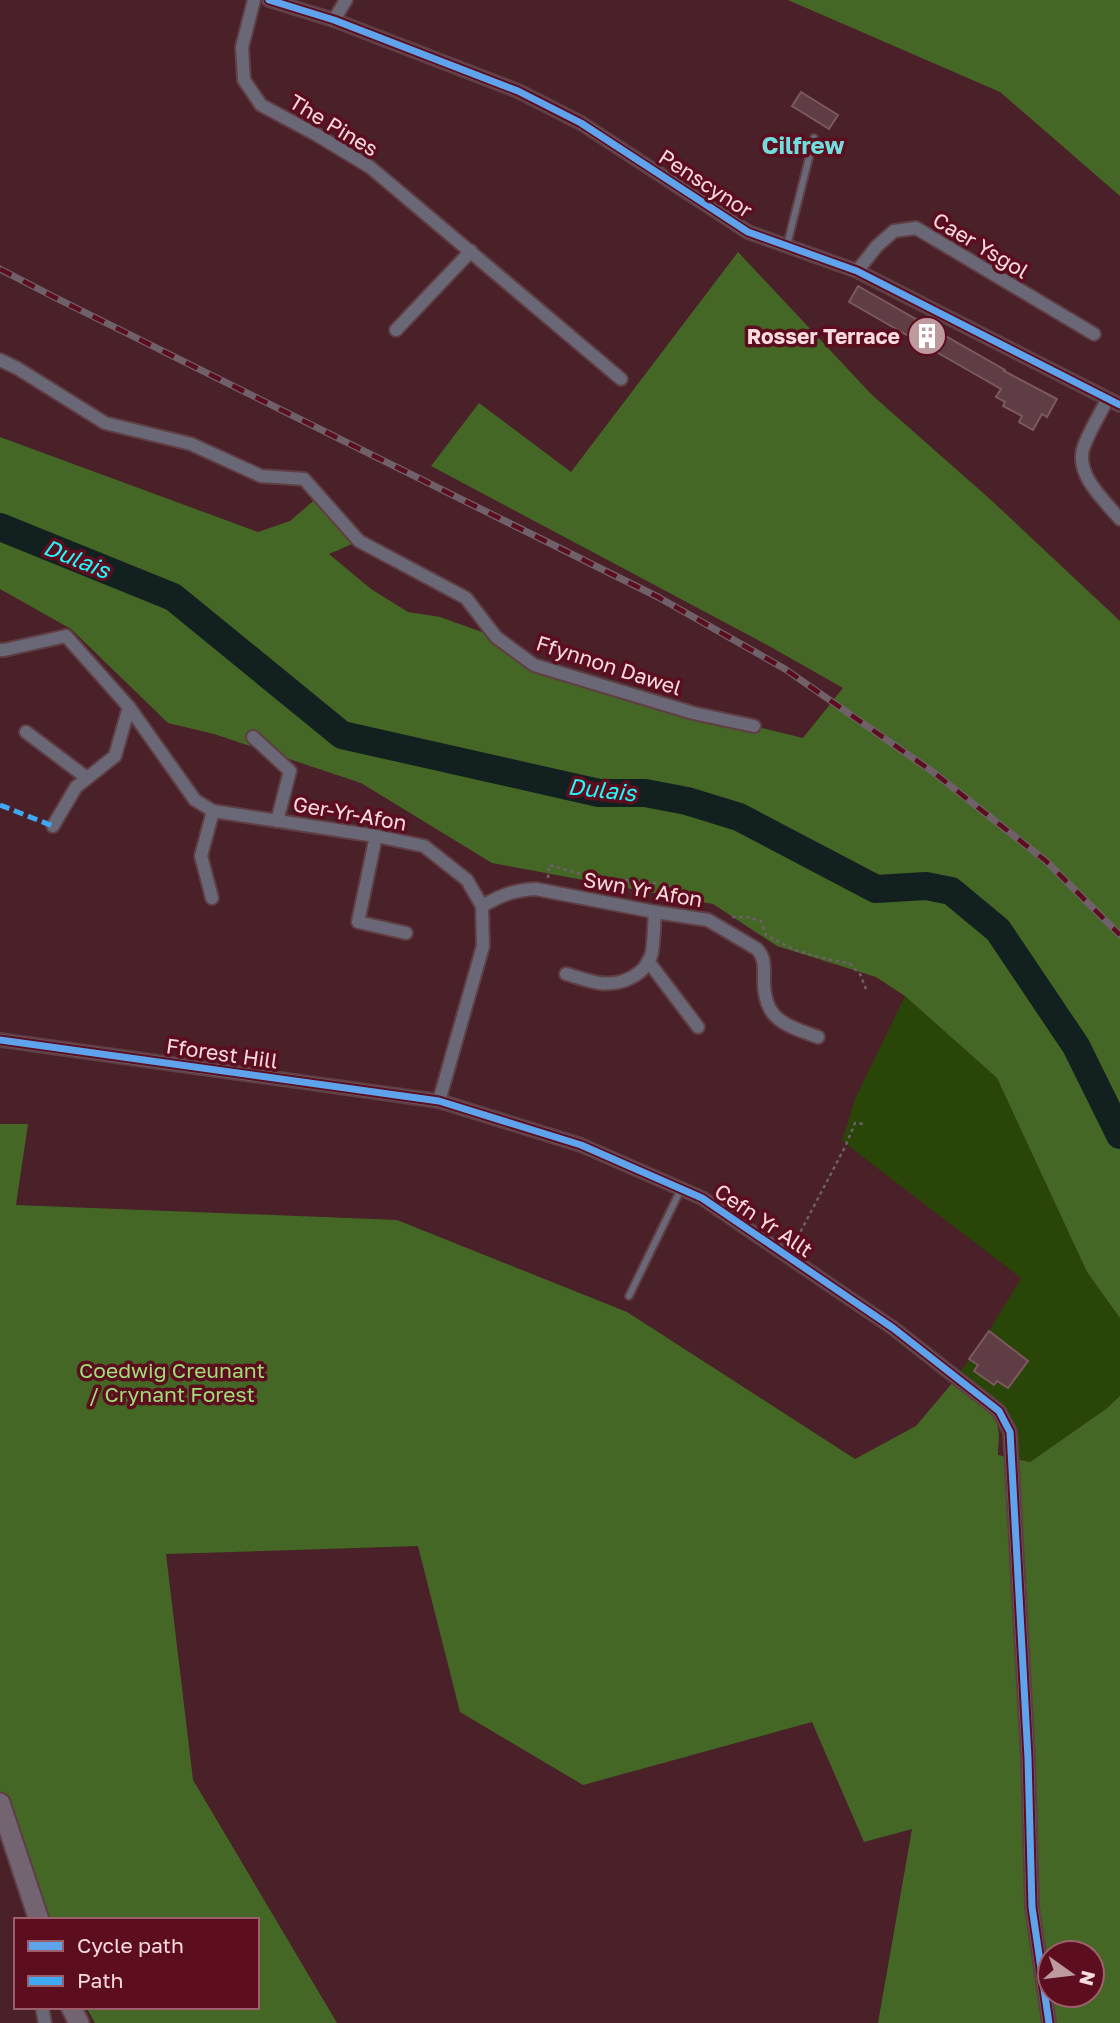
<svg xmlns="http://www.w3.org/2000/svg" width="1120" height="2023" font-family="'Golos Text',sans-serif">
<style>
.green{fill:#294507}
.forest{fill:#456726;fill-rule:evenodd}
.lines{fill:none;stroke-linecap:round;stroke-linejoin:round}
.river{stroke:#132020;stroke-width:28}
.building{fill:#5f3d44;stroke:#7c595e;stroke-width:2}
.service-casing{stroke:#5f3e44;stroke-width:10}
.minor-casing{stroke:#5f3e44;stroke-width:16}
.primary-casing{stroke:#5f3e44;stroke-width:23}
.path{stroke:#6f5f69;stroke-width:2.5;stroke-dasharray:3.5 3.5;stroke-linecap:butt}
.service{stroke:#6a6876;stroke-width:6}
.minor{stroke:#6a6876;stroke-width:12}
.primary{stroke:#726470;stroke-width:19}
.rail-casing{stroke:#70606a;stroke-width:7}
.rail{stroke:#5c0e1f;stroke-width:4.5;stroke-dasharray:13;stroke-linecap:butt}
.quiet{stroke:#3fa9f5;stroke-width:5;stroke-dasharray:10 5;stroke-linecap:butt}
.cycleway-casing{stroke:#5c0e1f;stroke-width:11}
.cycleway{stroke:#60a3ed;stroke-width:7}
.labels{text-anchor:middle;dominant-baseline:central;stroke-width:7;stroke-linejoin:round;paint-order:stroke}
.street-label{font-size:21px;fill:#f9dcdd;stroke:#5c0e1f}
.poi-label{font-size:21px;font-weight:bold;fill:#f9dcdd;stroke:#5c0e1f;text-anchor:end}
.park-label{font-size:21px;fill:#9ede78;stroke:#5c0e1f}
.water-label{font-size:23px;font-style:italic;fill:#21fafa;stroke:#5c0e1f}
.quarter-label{font-size:24px;font-weight:bold;fill:#71dedd;stroke:#5c0e1f}
</style>
<rect width="100%" height="100%" fill="#4a2029"/>
<!-- green -->
<polygon class="green" points="905,996 997,1078 1087,1272 1120,1318 1120,1396 1106,1409 1030,1462 1019,1459 1017,1434 1002,1407 959,1374 989,1331 1021,1278 842,1141 855,1099"/>
<!-- forest -->
<g class="forest">
<polygon points="788,0 1120,0 1120,196 1000,92"/>
<polygon points="738,252 872,395 991,500 1120,621 1120,1318 1087,1272 997,1078 905,996 876,977 777,946 713,904 492,863 361,783 214,734 168,723 71,629 0,589 0,437 258,532 290,521 319,496 359,541 329,554 371,589 408,612 440,617 496,637 534,665 754,726 803,738 843,688 769,646 431,466 479,403 571,472"/>
<path d="M0,1124H28L16,1205L397,1220L627,1312L855,1459L916,1426L954,1381L995,1412L999,1434L998,1455L1030,1462L1106,1409L1120,1396V2023H878L912,1829L864,1842L812,1722L583,1785L460,1712L418,1546L166,1554L193,1780L337,2023H95L86,2007H257V1920H49L12,1815L0,1820ZM1050,1953H1092V1995H1050Z"/>
</g>
<g class="lines">
<!-- river -->
<polyline class="river" points="0,527 173,597 342,735 599,793 645,793 687,801 739,817 876,889 926,886 951,891 998,930 1076,1046 1120,1135"/>
</g>
<!-- building -->
<g class="building">
<polygon points="801,92 838,115 829,129 792,106"/>
<polygon points="858,286 1005,370 1004,371 1057,399 1047,417 1042,414 1033,430 1019,422 1022,416 1003,406 1005,402 996,397 1001,389 849,302"/>
<polygon points="989,1331 1028,1361 1008,1388 997,1381 994,1385 974,1371 978,1365 969,1359"/>
</g>
<g class="lines">
<defs>
<g id="service">
<polyline points="787,245 814,138"/>
<polyline points="629,1296 681,1189"/>
</g>
<g id="minor">
<polyline points="254,0 242,47 244,80 261,105 317,135 370,167 621,379"/>
<polyline points="269,0 334,20 518,91 581,123 748,232 857,271 1120,405"/>
<polyline points="334,20 346,0"/>
<polyline points="857,271 877,246 894,231 916,228 1094,334"/>
<polyline points="396,330 471,251"/>
<polyline points="0,360 17,368 105,423 191,444 261,476 304,479 359,541 466,598 496,637 534,665 693,713 754,726"/>
<path d="M1107,400C1100,414 1088,433 1083,449C1076,476 1104,500 1120,519"/>
<polyline points="0,650 4,650 66,636 129,707 195,800 213,811 376,836 424,846 467,880 482,906 483,946 439,1101"/>
<polyline points="26,732 87,778"/>
<polyline points="253,737 290,771 277,821"/>
<polyline points="53,826 76,787 115,756 129,707"/>
<polyline points="376,836 358,922 406,933"/>
<polyline points="212,898 201,856 213,811"/>
<path d="M482,906C502,895 513,890 536,889L655,912L708,920L757,949C764,957 764,963 764,974C762,1019 782,1024 818,1037"/>
<polyline points="648,961 698,1027"/>
<path d="M566,974C577,977 588,981 599,983C621,986 647,975 652,952C654,939 654,925 655,912"/>
<polyline points="0,1040 439,1101 581,1145 702,1198 893,1328 999,1411 1010,1432 1028,1758 1032,1907 1049,2023"/>
<polyline points="42,2007 45,2023"/>
</g>
<g id="primary">
<polyline points="0,1803 39,1920"/>
<polyline points="71,2007 79,2023"/>
</g>
</defs>
<!-- service casing -->
<use href="#service" class="service-casing"/>
<!-- minor casing -->
<use href="#minor" class="minor-casing"/>
<!-- primary casing -->
<use href="#primary" class="primary-casing"/>
<!-- path -->
<g class="path">
<polyline points="548,878 549,865 591,877 667,884 701,904"/>
<polyline points="732,917 747,917 761,921 766,935 795,950 819,957 850,964 860,974 866,989"/>
<polyline points="794,1244 845,1147 855,1123 864,1124"/>
</g>
<!-- service -->
<use href="#service" class="service"/>
<!-- minor -->
<use href="#minor" class="minor"/>
<!-- primary -->
<use href="#primary" class="primary"/>
<defs>
<polyline id="rail" points="0,269 56,298 658,597 785,669 933,772 1046,861 1120,935"/>
</defs>
<!-- rail casing -->
<use href="#rail" class="rail-casing"/>
<!-- rail -->
<use href="#rail" class="rail"/>
<!-- quiet -->
<polyline class="quiet" points="0,805 53,826"/>
<defs>
<g id="cycleway">
<polyline points="269,0 334,20 518,91 581,123 748,232 857,271 1120,405"/>
<polyline points="0,1040 439,1101 581,1145 702,1198 893,1328 999,1411 1010,1432 1028,1758 1032,1907 1049,2023"/>
</g>
</defs>
<!-- cycleway casing -->
<use href="#cycleway" class="cycleway-casing"/>
<!-- cycleway -->
<use href="#cycleway" class="cycleway"/>
</g>
<!-- icons -->
<defs>
<symbol id="building-disc" viewBox="-11 -11 22 22"><circle r="9.5" fill="#bc9a9e" stroke="#5c0e1f"/><path d="M-4-6H4V6H1V3H-1V6H-4ZM-2.5-4.3h1.7v1.8h-1.7ZM.8-4.3h1.7v1.8H.8ZM-2.5-1h1.7V.8h-1.7ZM.8-1h1.7V.8H.8Z" fill="#fff"/></symbol>
</defs>
<g fill-rule="evenodd">
<use href="#building-disc" x="905" y="314" width="44" height="44"/>
</g>
<g class="labels">
<!-- street labels -->
<g class="street-label">
<text transform="translate(334 125) rotate(31)">The Pines</text>
<text transform="translate(706 183) rotate(33)">Penscynor</text>
<text transform="translate(981 245) rotate(31)">Caer Ysgol</text>
<text transform="translate(609 665) rotate(18)">Ffynnon Dawel</text>
<text transform="translate(350 813) rotate(10)">Ger-Yr-Afon</text>
<text transform="translate(643 889) rotate(10)">Swn Yr Afon</text>
<text transform="translate(222 1053) rotate(8)">Fforest Hill</text>
<text transform="translate(764 1220) rotate(34)">Cefn Yr Allt</text>
</g>
<!-- poi labels -->
<g class="poi-label">
<text x="900" y="336">Rosser Terrace</text>
</g>
<!-- park labels -->
<g class="park-label">
<text x="172" y="1370">Coedwig Creunant<tspan x="172" dy="24">/ Crynant Forest</tspan></text>
</g>
<!-- water labels -->
<g class="water-label">
<text transform="translate(77 558) rotate(22)">Dulais</text>
<text transform="translate(602 789) rotate(6)">Dulais</text>
</g>
<!-- quarter labels -->
<g class="quarter-label">
<text x="803" y="144">Cilfrew</text>
</g>
</g>
<!-- legend -->
<rect x="14" y="1918" width="245" height="91" fill="#5c0e1f" stroke="#9b606b" stroke-width="2"/>
<rect x="28" y="1941" width="35" height="10" fill="#60a3ed" stroke="#9b606b" stroke-width="2"/>
<text x="77" y="1953" font-size="21" fill="#f9dcdd">Cycle path</text>
<rect x="28" y="1976" width="35" height="10" fill="#3fa9f5" stroke="#9b606b" stroke-width="2"/>
<text x="77" y="1988" font-size="21" fill="#f9dcdd">Path</text>
<!-- north arrow -->
<g transform="translate(1071 1974) rotate(104)"><circle r="33" fill="#5c0e1f" stroke="#9b606b" stroke-width="2"/>
<path d="M0-5L12 26L0 18L-12 26Z" fill="#bc9a9e"/>
<text y="-10" font-size="19" font-weight="bold" text-anchor="middle" fill="#f9dcdd">N</text>
</g>
</svg>
